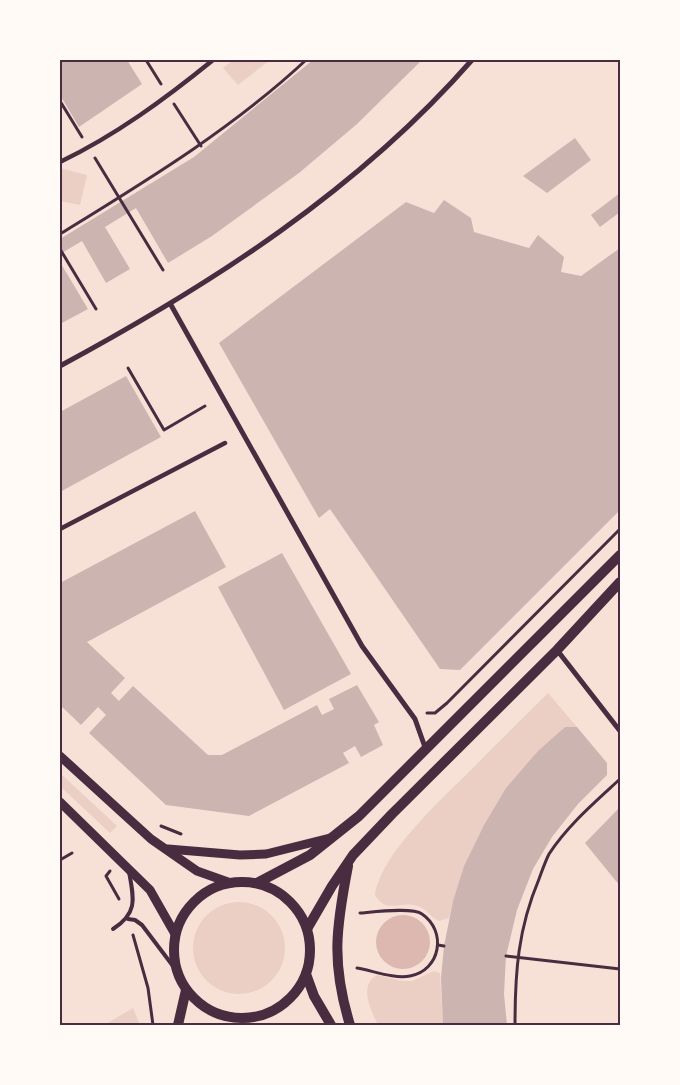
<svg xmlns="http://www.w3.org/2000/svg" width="680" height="1085" font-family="'Archivo Narrow',sans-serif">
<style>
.green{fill:#ebcfc5}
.water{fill:#dcb8b0}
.building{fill:#ccb4b1}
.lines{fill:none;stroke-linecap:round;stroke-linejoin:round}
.path{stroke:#4a2c40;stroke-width:3}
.service{stroke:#4a2c40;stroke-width:4}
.pedestrian{stroke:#4a2c40;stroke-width:4.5}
.minor{stroke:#4a2c40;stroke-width:5}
.tertiary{stroke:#4a2c40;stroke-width:9}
.secondary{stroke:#4a2c40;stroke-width:10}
.neatline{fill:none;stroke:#4a2c40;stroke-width:2}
</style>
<rect width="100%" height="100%" fill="#f7e1d7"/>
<!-- green -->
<g class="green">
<polygon points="233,60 270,60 238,85 223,68"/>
<polygon points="60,168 87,175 80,205 60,201"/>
<path d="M548,693L577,727H565C505,782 468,838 449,918L439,921C431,918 426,908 417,906C399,900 387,915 375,895C381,853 443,798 472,769C497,743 523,718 548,693Z"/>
<polygon points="60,773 117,826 110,833 60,786"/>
<circle cx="239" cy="948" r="46"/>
<path d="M434,971L440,973L443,1025H378C371,1010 358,986 377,975L403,981H412Z"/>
<polygon points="133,1008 140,1025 104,1025"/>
</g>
<!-- water -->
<circle class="water" cx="403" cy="942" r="27"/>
<!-- building -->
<g class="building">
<polygon points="60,60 127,60 142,84 79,127 60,95"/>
<polygon points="313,60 422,60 357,124 299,173 212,236 168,263 136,208 105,227 130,269 106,283 82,241 60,254 60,239 194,157"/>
<polygon points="575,138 591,160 547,193 523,176"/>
<polygon points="620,193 620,212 600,227 591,215"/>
<polygon points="444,200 471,218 474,232 529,248 538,235 564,257 561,272 581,276 620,248 620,510 460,670 440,669 330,509 319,518 219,343 406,202 434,213"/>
<polygon points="60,262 88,309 60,324"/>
<polygon points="126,376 161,437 60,492 60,412"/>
<polygon points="195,511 226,567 87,642 125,678 111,693 119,701 133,686 208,755 222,755 317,705 322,715 334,709 329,699 357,685 379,722 374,725 383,745 361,757 355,746 343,753 349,763 249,816 166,805 89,733 106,715 98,707 81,725 60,705 60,583"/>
<polygon points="282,553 351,674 284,710 218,587"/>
<polygon points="565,727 577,727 607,763 607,775 578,804 552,837 533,869 517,910 506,956 504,994 507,1025 443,1025 441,978 444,946 453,901 464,866 484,825 506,788 538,751"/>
<polygon points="620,807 620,886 585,843"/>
</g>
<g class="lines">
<!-- path -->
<g class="path">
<polyline points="146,60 161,84"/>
<polyline points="60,101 82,137"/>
<polyline points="174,104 201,146"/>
<polyline points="95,158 163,270"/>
<path d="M60,234C146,181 232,129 306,60"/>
<polyline points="60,249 96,309"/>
<polyline points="128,368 164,430 205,406"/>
<polyline points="427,713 435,713 447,703 620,529"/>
<polyline points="161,826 181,834"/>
<polyline points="60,860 72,853"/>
<polyline points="110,871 106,876 119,899"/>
<polyline points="133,935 148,988 153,1025"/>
<polyline points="438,945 444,946"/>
<polyline points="506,956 620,969"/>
<path d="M357,968C374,971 394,979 410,976C441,970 447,931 422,914C413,907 373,912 360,913"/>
<path d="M515,1025C515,972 518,929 539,879C542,871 545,862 549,854C568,825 595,802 620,779"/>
</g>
<!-- service -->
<g class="service">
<polyline points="128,919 135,920 142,925 176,970"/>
<path d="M113,929C138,913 134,899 129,872"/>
</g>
<!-- pedestrian -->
<g class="pedestrian">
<path d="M60,162C116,135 165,99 213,60"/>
<polyline points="60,529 225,443"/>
</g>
<!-- minor -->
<g class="minor">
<polyline points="171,305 362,646 415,719 426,750"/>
<path d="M60,366C212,284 357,191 472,60"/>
<polyline points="557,650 620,731"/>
</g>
<!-- tertiary -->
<g class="tertiary">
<polyline points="60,756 151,839 197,871 228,882"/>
<polyline points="60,802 150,890 175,934"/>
<polyline points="168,849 240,855 266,854 330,838"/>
</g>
<!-- secondary -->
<g class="secondary">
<path d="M348,866C336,928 331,963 350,1025"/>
<circle cx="242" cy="950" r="68"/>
<polyline points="257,883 310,855 359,816 620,555"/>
<polyline points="307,929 332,886 353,855 392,814 557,650 620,582"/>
<polyline points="306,974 314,996 331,1025"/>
<polyline points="178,1025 186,990"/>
</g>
</g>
<!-- border -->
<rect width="680" height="1085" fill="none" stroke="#fffaf5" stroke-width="122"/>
<rect x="61" y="61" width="558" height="963" class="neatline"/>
</svg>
